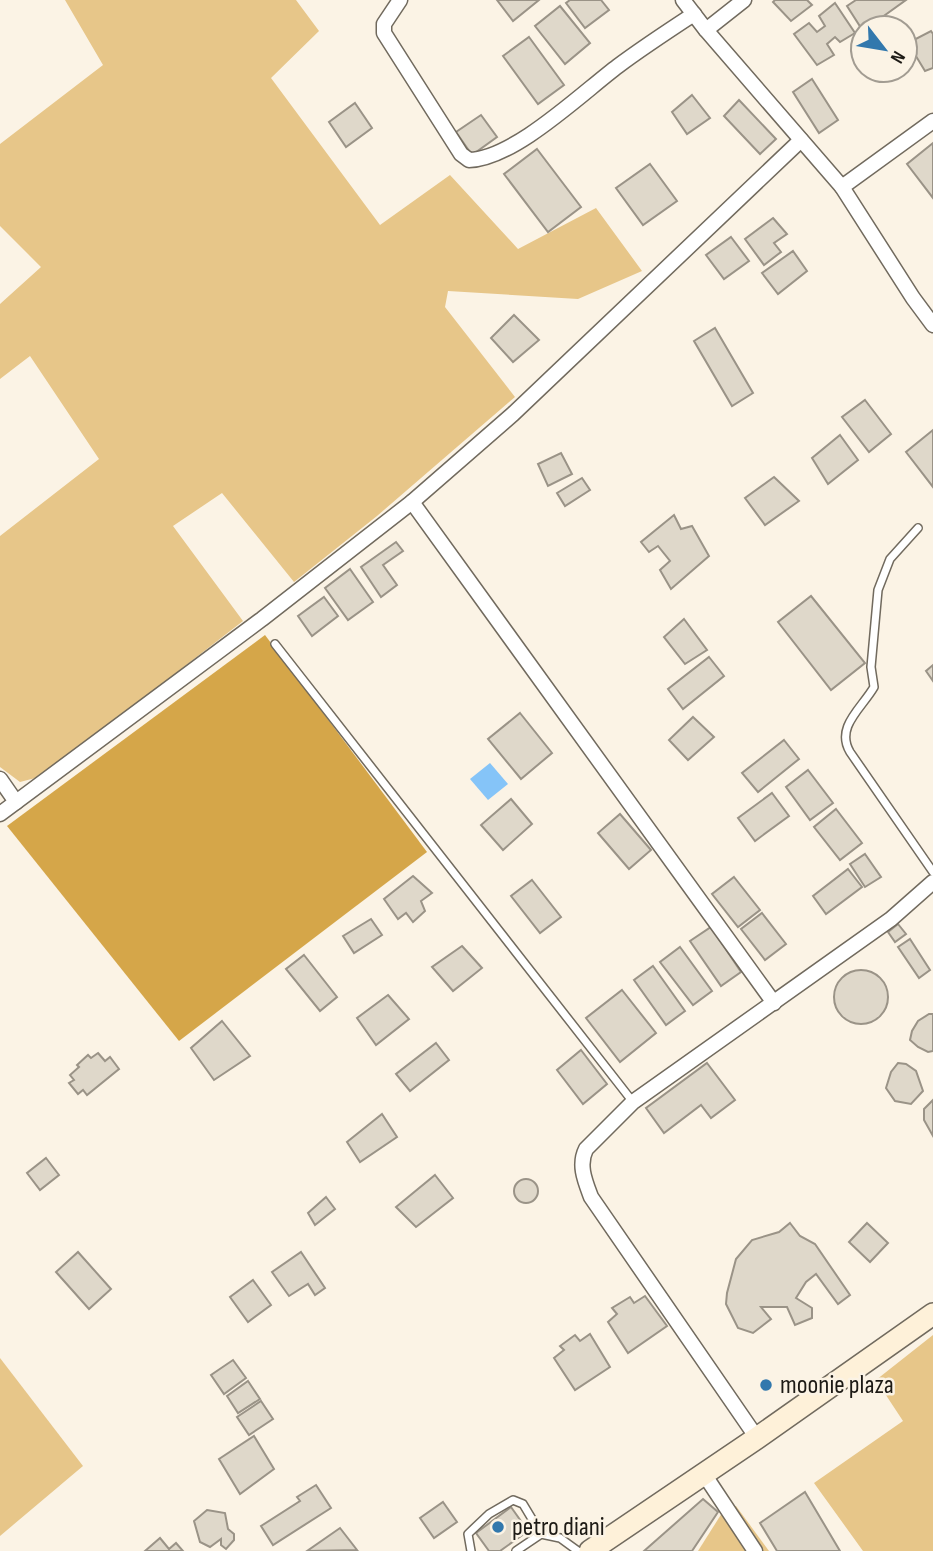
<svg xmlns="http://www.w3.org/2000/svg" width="933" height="1551" font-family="'Sofia Sans Condensed',sans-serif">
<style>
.green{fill:#e7c689}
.forest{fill:#d5a649}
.water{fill:#85c4f8}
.building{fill:#dfd8ca;stroke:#9a9387;stroke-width:2}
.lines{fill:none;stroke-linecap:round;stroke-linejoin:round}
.lane-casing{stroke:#716a5e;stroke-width:10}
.street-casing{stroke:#716a5e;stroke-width:17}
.secondary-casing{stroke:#716a5e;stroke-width:24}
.lane{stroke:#fff;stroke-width:7}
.street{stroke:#fff;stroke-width:14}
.secondary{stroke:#fef1d9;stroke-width:21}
.poi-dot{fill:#3278ad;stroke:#fbf3e5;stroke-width:2.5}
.labels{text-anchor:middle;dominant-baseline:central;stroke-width:5;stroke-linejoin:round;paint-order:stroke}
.poi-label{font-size:26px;fill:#1d1a15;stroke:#fbf3e5;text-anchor:start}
</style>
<rect width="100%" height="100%" fill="#fbf3e5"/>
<!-- green -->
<g class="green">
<polygon points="65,0 296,0 319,31 271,78 380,225 450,175 518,249 596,208 642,271 578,299 448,291 445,307 515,397 377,516 294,582 222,493 173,526 243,621 43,776 20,782 0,767 0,536 99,459 30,356 0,379 0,304 41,267 0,226 0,144 103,65"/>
<polygon points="933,1335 933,1551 863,1551 814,1483 903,1421 876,1380"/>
<polygon points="0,1358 83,1466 0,1536"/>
<polygon points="736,1506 769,1551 698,1551 722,1513"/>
</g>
<!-- forest -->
<polygon class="forest" points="265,635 427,852 179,1041 7,826"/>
<!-- water -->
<polygon class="water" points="490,763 508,784 488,800 470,779"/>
<!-- building -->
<g class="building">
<polygon points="497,0 539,0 513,21"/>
<polygon points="570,0 601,0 609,10 585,28 566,3"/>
<polygon points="775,0 807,0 812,5 791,21 773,2"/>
<polygon points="856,0 906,0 867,28 863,28 863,31 847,6"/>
<polygon points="835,3 855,33 840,42 835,37 827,44 834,55 817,65 794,34 809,23 817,32 825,26 819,16"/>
<polygon points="560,6 590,43 565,64 535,26"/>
<polygon points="931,31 933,34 933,68 925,71 908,43"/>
<polygon points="529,37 564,85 538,104 503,56"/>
<polygon points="812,79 838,120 819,133 793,92"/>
<polygon points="692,95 710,118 687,134 672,112"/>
<polygon points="739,100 776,139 760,154 724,116"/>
<polygon points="355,103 372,128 346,147 329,122"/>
<polygon points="481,115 497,137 472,155 456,132"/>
<polygon points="933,143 933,198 907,164"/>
<polygon points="537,149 581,207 548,232 504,174"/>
<polygon points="650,164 677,201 643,225 616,188"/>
<polygon points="773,218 787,234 774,243 781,252 764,265 745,239"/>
<polygon points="731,237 749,261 724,279 706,255"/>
<polygon points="793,251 807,271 778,294 762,273"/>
<polygon points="514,315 539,340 513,362 491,338"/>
<polygon points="715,328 753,393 732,406 694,341"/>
<polygon points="865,400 891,434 869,452 842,417"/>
<polygon points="933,430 933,487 906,452"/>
<polygon points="840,435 858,460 828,484 812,458"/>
<polygon points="561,453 572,474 548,486 538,464"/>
<polygon points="774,477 799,501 765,525 745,498"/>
<polygon points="582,478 590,490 565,506 557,493"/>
<polygon points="674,515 681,529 692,526 709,556 671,589 660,570 670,561 658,546 649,552 641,542"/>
<polygon points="396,542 403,551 383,565 397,585 381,597 361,567"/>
<polygon points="350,569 373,602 348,620 325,588"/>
<polygon points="811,596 865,663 831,690 778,622"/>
<polygon points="324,597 338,616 312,636 298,616"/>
<polygon points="684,619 707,650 685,664 664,637"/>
<polygon points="709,657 724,676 683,709 668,689"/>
<polygon points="933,665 933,681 926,671"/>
<polygon points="520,713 552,753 521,779 488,739"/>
<polygon points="693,717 714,737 688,760 669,740"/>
<polygon points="784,740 799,759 758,792 742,773"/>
<polygon points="808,770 833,803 810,820 786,787"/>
<polygon points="772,793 789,816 755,841 738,818"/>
<polygon points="511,799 532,824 503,850 481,825"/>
<polygon points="836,809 862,843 840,860 814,827"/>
<polygon points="620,814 651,850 629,869 598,833"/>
<polygon points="865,854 881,877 865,887 850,864"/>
<polygon points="848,869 862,887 826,914 813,896"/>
<polygon points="413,876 432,893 421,901 425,911 413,922 406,913 398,919 384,899"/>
<polygon points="734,877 760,910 738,927 712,894"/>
<polygon points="532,880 561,917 540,933 511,896"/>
<polygon points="762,913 786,944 765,960 741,929"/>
<polygon points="371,919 382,935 354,953 343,936"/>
<polygon points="898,924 906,934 895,942 888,932"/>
<polygon points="711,927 741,972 721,986 690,941"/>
<polygon points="910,939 930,970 919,978 898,947"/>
<polygon points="462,946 482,968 453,991 432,967"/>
<polygon points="680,947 712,991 693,1005 660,962"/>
<polygon points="304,955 337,997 320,1011 286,969"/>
<polygon points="653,966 685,1011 666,1025 634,980"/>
<circle cx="861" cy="997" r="27"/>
<polygon points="622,990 656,1033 620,1062 586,1018"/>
<polygon points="388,995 409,1019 376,1045 357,1018"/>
<polygon points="929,1014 933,1014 933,1051 928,1052 918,1047 910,1040 912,1031 918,1021"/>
<polygon points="222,1021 250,1056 214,1080 191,1048"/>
<polygon points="436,1043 449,1060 410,1091 396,1074"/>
<polygon points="581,1050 607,1084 583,1104 557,1070"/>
<polygon points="98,1053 105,1061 110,1057 119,1069 87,1095 83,1090 78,1094 69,1083 74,1080 70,1075 79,1067 77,1065 88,1055 91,1058"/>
<polygon points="707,1063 735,1100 711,1118 701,1105 664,1133 646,1108"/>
<polygon points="898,1063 906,1064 916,1071 923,1091 911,1104 895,1101 886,1088 891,1072"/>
<polygon points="933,1100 933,1136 924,1120 924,1109"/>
<polygon points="382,1114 397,1137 360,1162 347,1142"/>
<polygon points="46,1158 59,1175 40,1190 27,1173"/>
<polygon points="435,1175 453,1198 416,1227 396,1207"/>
<circle cx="526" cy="1191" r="12"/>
<polygon points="326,1197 335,1209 315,1225 308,1213"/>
<polygon points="790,1223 800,1236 815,1244 850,1295 838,1304 816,1274 806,1282 796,1298 812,1308 812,1318 795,1325 787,1307 761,1307 771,1319 753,1333 738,1328 726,1304 727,1293 736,1259 752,1240 779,1232"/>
<polygon points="867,1223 888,1243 870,1262 849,1242"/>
<polygon points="78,1252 111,1289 89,1309 56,1272"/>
<polygon points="301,1252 325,1288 315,1295 308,1284 289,1296 272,1272"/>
<polygon points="253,1280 271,1305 248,1322 230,1297"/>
<polygon points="645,1296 667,1326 628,1353 608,1322 617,1314 612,1308 630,1297 634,1303"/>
<polygon points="590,1334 610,1367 575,1390 554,1358 564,1350 560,1346 575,1335 580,1341"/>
<polygon points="233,1360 246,1378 224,1394 211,1375"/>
<polygon points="248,1381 260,1399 238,1413 227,1396"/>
<polygon points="261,1401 273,1419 249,1435 237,1417"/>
<polygon points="254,1436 274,1469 240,1494 219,1459"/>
<polygon points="316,1485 331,1508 273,1545 261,1526 300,1501 297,1497"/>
<polygon points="805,1492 840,1551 777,1551 760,1523"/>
<polygon points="703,1499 718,1512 692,1551 644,1551"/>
<polygon points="443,1502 457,1522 434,1538 420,1518"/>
<polygon points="511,1507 528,1531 500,1551 489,1551 476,1533"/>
<polygon points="207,1510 225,1513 228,1529 234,1534 234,1540 226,1549 221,1545 221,1539 210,1547 200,1542 194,1521"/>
<polygon points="340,1528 357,1550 307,1551"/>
<polygon points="160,1538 169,1549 176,1543 183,1551 145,1551"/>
</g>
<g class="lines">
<defs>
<g id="lane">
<path d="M918,528L890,559L878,590L871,667L874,687C862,708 835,727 850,752L933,872"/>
<polyline points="275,644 633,1102"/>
<polyline points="471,1551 468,1534 489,1514 513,1500 523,1504 541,1534"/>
<polyline points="516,1551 541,1534 560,1538 578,1551"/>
</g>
<g id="street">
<path d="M400,0L384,24V33L461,154L469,160C514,159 582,93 618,66C642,48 668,31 694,14"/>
<polyline points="683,0 706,30 842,187"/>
<polyline points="706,30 744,0"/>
<polyline points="933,121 842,187 913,298 933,325"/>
<polyline points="412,502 774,1003"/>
<polyline points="0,779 16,802"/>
<polyline points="0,814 262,619 412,502 513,414 801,140"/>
<path d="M757,1438L591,1197C585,1181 578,1165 586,1149L633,1102L891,919L933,882"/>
<polyline points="704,1474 755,1551"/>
</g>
<polyline id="secondary" points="590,1551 757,1438 933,1314"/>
</defs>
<!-- lane casing -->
<use href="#lane" class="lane-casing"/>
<!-- street casing -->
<use href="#street" class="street-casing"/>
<!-- secondary casing -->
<use href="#secondary" class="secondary-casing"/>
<!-- lane -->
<use href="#lane" class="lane"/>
<!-- street -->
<use href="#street" class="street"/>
<!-- secondary -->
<use href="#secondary" class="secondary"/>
</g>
<!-- markers -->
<g class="poi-dot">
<circle cx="766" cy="1385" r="7"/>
<circle cx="498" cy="1527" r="7"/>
</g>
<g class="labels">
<!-- poi labels -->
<g class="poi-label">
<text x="780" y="1385">moonie plaza</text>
<text x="512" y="1527">petro diani</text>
</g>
</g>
<!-- north arrow -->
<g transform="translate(884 49) rotate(121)"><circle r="33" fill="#fbf3e5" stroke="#a29c92" stroke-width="2"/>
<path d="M0-5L12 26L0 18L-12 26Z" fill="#3278ad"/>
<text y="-10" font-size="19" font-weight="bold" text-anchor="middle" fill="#1d1a15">N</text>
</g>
</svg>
